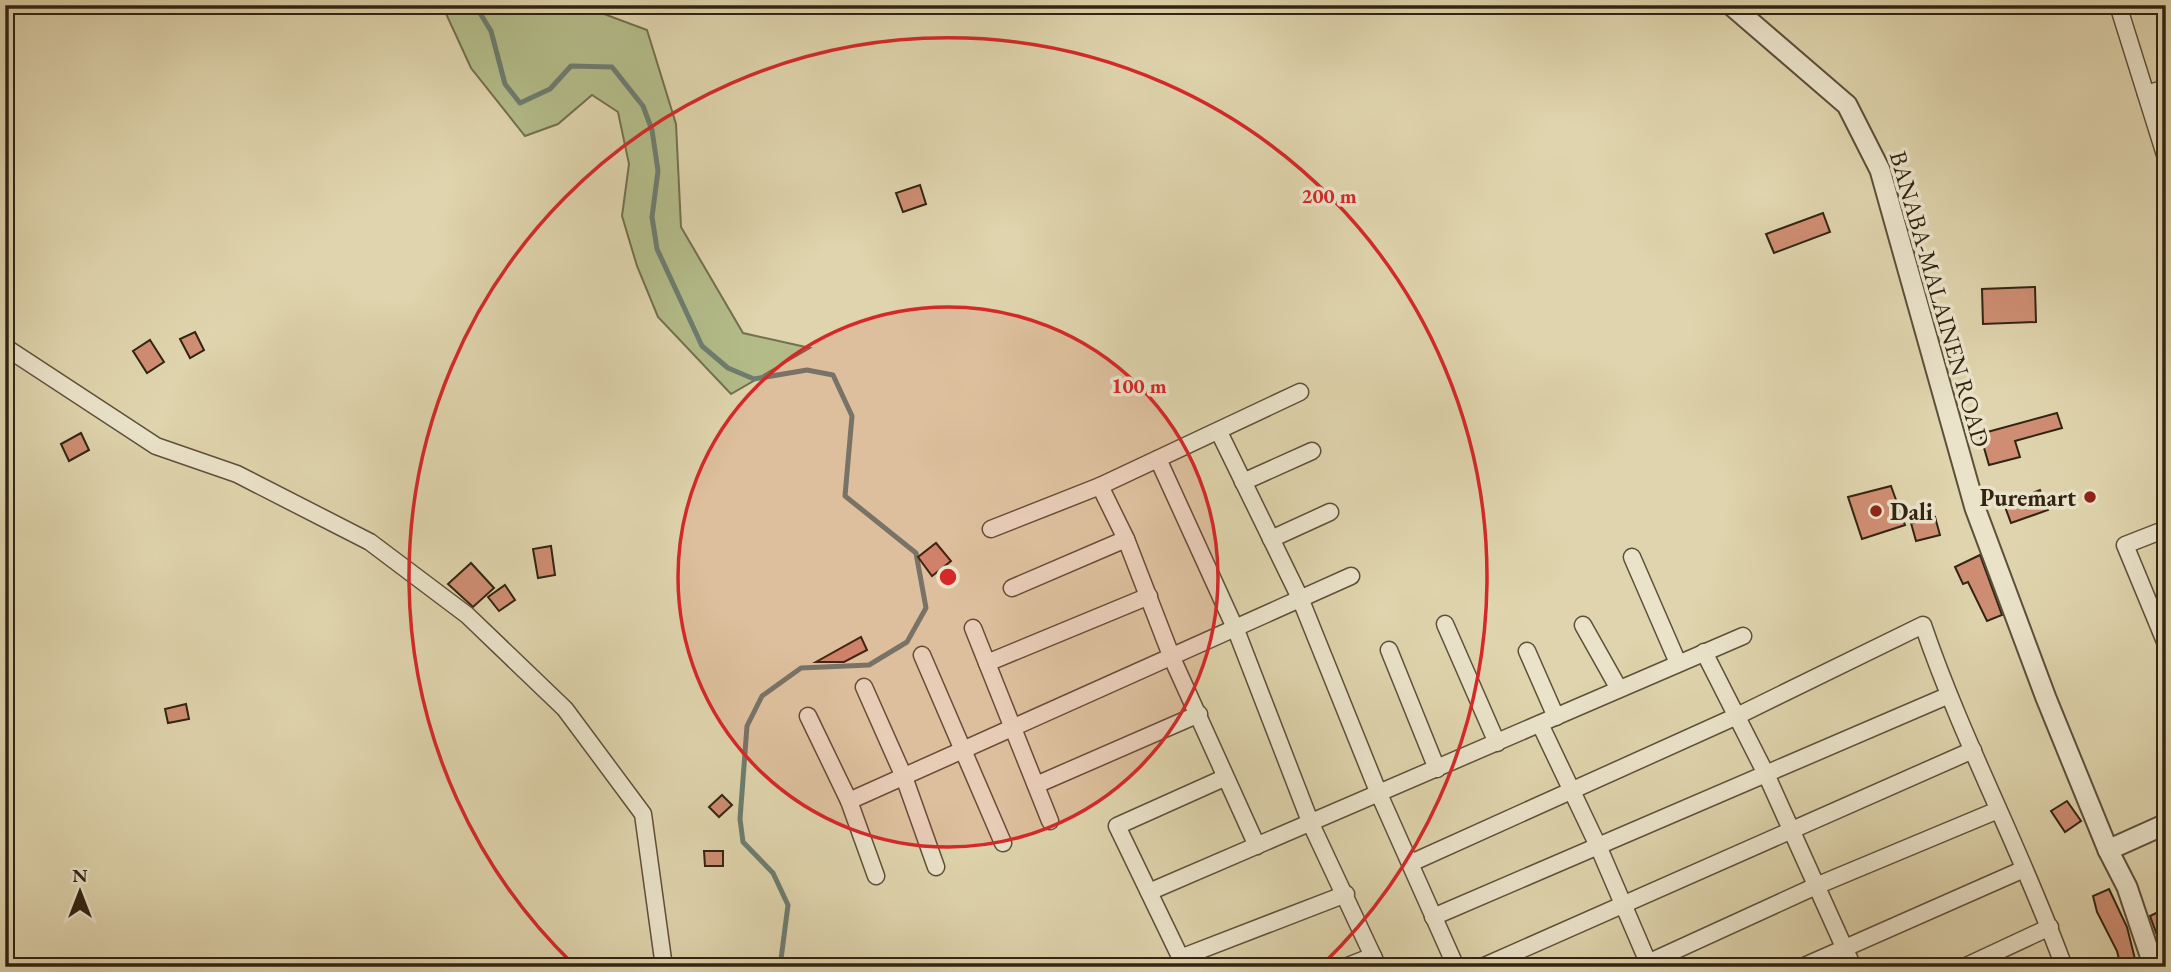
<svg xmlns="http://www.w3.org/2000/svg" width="2171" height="972" font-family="'EB Garamond',serif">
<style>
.green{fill:#b3bc89;stroke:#72704e;stroke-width:2}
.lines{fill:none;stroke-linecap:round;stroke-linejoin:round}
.stream{stroke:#6d7d70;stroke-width:5}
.building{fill:#cf8e73;stroke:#322412;stroke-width:2}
.minor-casing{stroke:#5d5039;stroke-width:19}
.tertiary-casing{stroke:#5d5039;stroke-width:23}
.minor{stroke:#eae3ca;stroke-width:16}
.tertiary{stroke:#eae3ca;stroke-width:19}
.ring{fill:none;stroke:#d62828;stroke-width:3.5}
.poi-dot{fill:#8f2418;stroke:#eae3ca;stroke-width:2.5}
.labels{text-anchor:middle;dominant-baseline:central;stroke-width:7;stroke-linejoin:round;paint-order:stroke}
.street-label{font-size:24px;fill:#322412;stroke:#eae3ca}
.poi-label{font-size:24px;font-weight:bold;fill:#322412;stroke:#eae3ca;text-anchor:end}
.centre{fill:#d62828;stroke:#eae3ca;stroke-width:3.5}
.ring-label{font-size:21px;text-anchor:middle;font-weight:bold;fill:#d62828;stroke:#eae3ca;stroke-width:7;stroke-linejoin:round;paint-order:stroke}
</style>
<rect width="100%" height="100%" fill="#dfd4ad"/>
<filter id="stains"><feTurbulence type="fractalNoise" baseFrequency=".00286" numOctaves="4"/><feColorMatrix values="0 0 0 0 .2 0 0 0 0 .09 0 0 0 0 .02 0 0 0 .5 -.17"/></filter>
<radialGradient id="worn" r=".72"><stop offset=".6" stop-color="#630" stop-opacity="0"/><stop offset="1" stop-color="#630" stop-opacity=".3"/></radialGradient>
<!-- green -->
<polygon class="green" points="442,5 580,5 647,30 676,124 681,227 743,333 810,348 731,394 658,317 637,266 622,216 629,164 618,112 592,95 558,124 525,136 471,68"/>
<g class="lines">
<!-- stream -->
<polyline class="stream" points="475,5 491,31 505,84 520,103 550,89 571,66 612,67 643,106 652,130 658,171 652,217 657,249 702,346 728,368 754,379 807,370 833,375 852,416 845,496 916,553 926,608 907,642 869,665 801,668 762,696 747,726 740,819 743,842 773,873 788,905 780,967"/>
</g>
<!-- building -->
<g class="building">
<polygon points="920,185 926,204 903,212 896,193"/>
<polygon points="1823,213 1830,232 1774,253 1766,234"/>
<polygon points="2035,287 2036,322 1983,324 1982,289"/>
<polygon points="195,332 204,350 190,358 180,339"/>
<polygon points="150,340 164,362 147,373 133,351"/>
<polygon points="2057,413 2062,428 2015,441 2020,457 1989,465 1980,434"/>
<polygon points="81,433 89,450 69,461 61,444"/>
<polygon points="1891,486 1905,525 1862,539 1848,497"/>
<polygon points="2040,490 2048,510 2011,523 2004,504"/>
<polygon points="1935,517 1940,535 1916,541 1911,523"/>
<polygon points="936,543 951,561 932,576 918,557"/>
<polygon points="551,546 555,575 538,578 533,549"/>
<polygon points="1980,555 2002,615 1987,621 1968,582 1963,584 1955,567"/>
<polygon points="471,563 494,588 473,607 448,584"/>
<polygon points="505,585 515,600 499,611 488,597"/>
<polygon points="861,637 867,650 844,662 816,662"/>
<polygon points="186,704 189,719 168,723 165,709"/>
<polygon points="722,795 732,805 719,817 709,807"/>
<polygon points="2067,801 2081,821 2065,832 2051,811"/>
<polygon points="704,851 723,851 723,866 705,866"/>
<polygon points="2109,889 2127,927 2137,967 2121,967 2117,951 2097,912 2093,896"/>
<polygon points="2166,908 2166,960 2150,916"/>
</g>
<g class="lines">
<defs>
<g id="minor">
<polyline points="2118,5 2166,158"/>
<polyline points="2146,94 2166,88"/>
<polyline points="5,347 156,446 237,474 370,542 467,615 565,709 643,814 664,967"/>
<polyline points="1219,432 1300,598 1379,794 1456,967"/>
<polyline points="1158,459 1236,630 1311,824 1378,967"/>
<polyline points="1243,482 1312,451"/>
<polyline points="1100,486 1126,539 1172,658 1257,846"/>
<polyline points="991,529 1100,486 1300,392"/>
<polyline points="2166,529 2125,545 2166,644"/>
<polyline points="1271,539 1330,512"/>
<polyline points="1632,557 1678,663"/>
<polyline points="1012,588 1126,539"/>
<polyline points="1445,624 1497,743"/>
<polyline points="1583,625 1619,689"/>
<polyline points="973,628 1050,821"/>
<polyline points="1389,650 1437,769"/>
<polyline points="1527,651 1556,717"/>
<polyline points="1704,652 1766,774 1853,967"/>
<polyline points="922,655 1003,843"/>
<polyline points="987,663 1149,596"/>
<polyline points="864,687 904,777 936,867"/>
<polyline points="808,716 849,801 876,876"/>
<polyline points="1540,724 1599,848 1650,967"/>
<polyline points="1036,785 1199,714"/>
<polyline points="849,801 1351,576"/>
<path d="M1411,863L1737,716L1923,625C1963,742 2022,851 2064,967"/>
<polyline points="1149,892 1743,636"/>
<polyline points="1433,917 1947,696"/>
<polyline points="1180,958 1346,894"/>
<polyline points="1185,967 1117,826 1224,778"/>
<polyline points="1345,967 1373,956"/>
<polyline points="1482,967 1973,750"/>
<polyline points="1639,967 1816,886 1998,810"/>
<polyline points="1802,967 2024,869"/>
<polyline points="1964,967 2050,927"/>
</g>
<g id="tertiary">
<polyline points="1731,5 1847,105 1880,170 1975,508 2046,698 2108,850 2127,887 2154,967"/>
<polyline points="2108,850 2166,824"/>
</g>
</defs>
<!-- minor casing -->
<use href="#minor" class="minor-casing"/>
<!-- tertiary casing -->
<use href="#tertiary" class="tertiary-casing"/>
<!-- minor -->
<use href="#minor" class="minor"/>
<!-- tertiary -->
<use href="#tertiary" class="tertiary"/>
</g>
<!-- distance rings -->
<circle cx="948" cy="577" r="270" fill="#d62828" fill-opacity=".12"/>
<g class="ring">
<circle cx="948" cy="577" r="270"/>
<path d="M574 965A539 539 0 1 1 1322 965"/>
</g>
<!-- markers -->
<g class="poi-dot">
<circle cx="2090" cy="497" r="7"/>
<circle cx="1876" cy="511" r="7"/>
</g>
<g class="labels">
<!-- street labels -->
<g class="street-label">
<text transform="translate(1940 299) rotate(74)">BANABA-MALAINEN ROAD</text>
</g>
<!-- poi labels -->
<g class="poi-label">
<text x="2076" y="497">Puremart</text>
<text x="1890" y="511" text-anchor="start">Dali</text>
</g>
</g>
<circle cx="948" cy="577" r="10" class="centre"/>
<g class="ring-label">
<text x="1329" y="203">200 m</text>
<text x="1139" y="393">100 m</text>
</g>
<!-- margin -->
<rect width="2171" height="972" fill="none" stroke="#dfd4ad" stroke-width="28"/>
<rect x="7" y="7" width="2157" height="958" fill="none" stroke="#322412" stroke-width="3.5"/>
<rect x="14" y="14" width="2143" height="944" fill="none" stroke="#322412" stroke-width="2"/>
<!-- north arrow -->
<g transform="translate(80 892)" stroke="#eae3ca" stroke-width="5" paint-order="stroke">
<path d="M0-5L12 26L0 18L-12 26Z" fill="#322412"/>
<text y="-10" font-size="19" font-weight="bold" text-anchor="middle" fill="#322412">N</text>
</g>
<rect width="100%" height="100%" filter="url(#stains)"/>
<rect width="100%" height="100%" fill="url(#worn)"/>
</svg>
